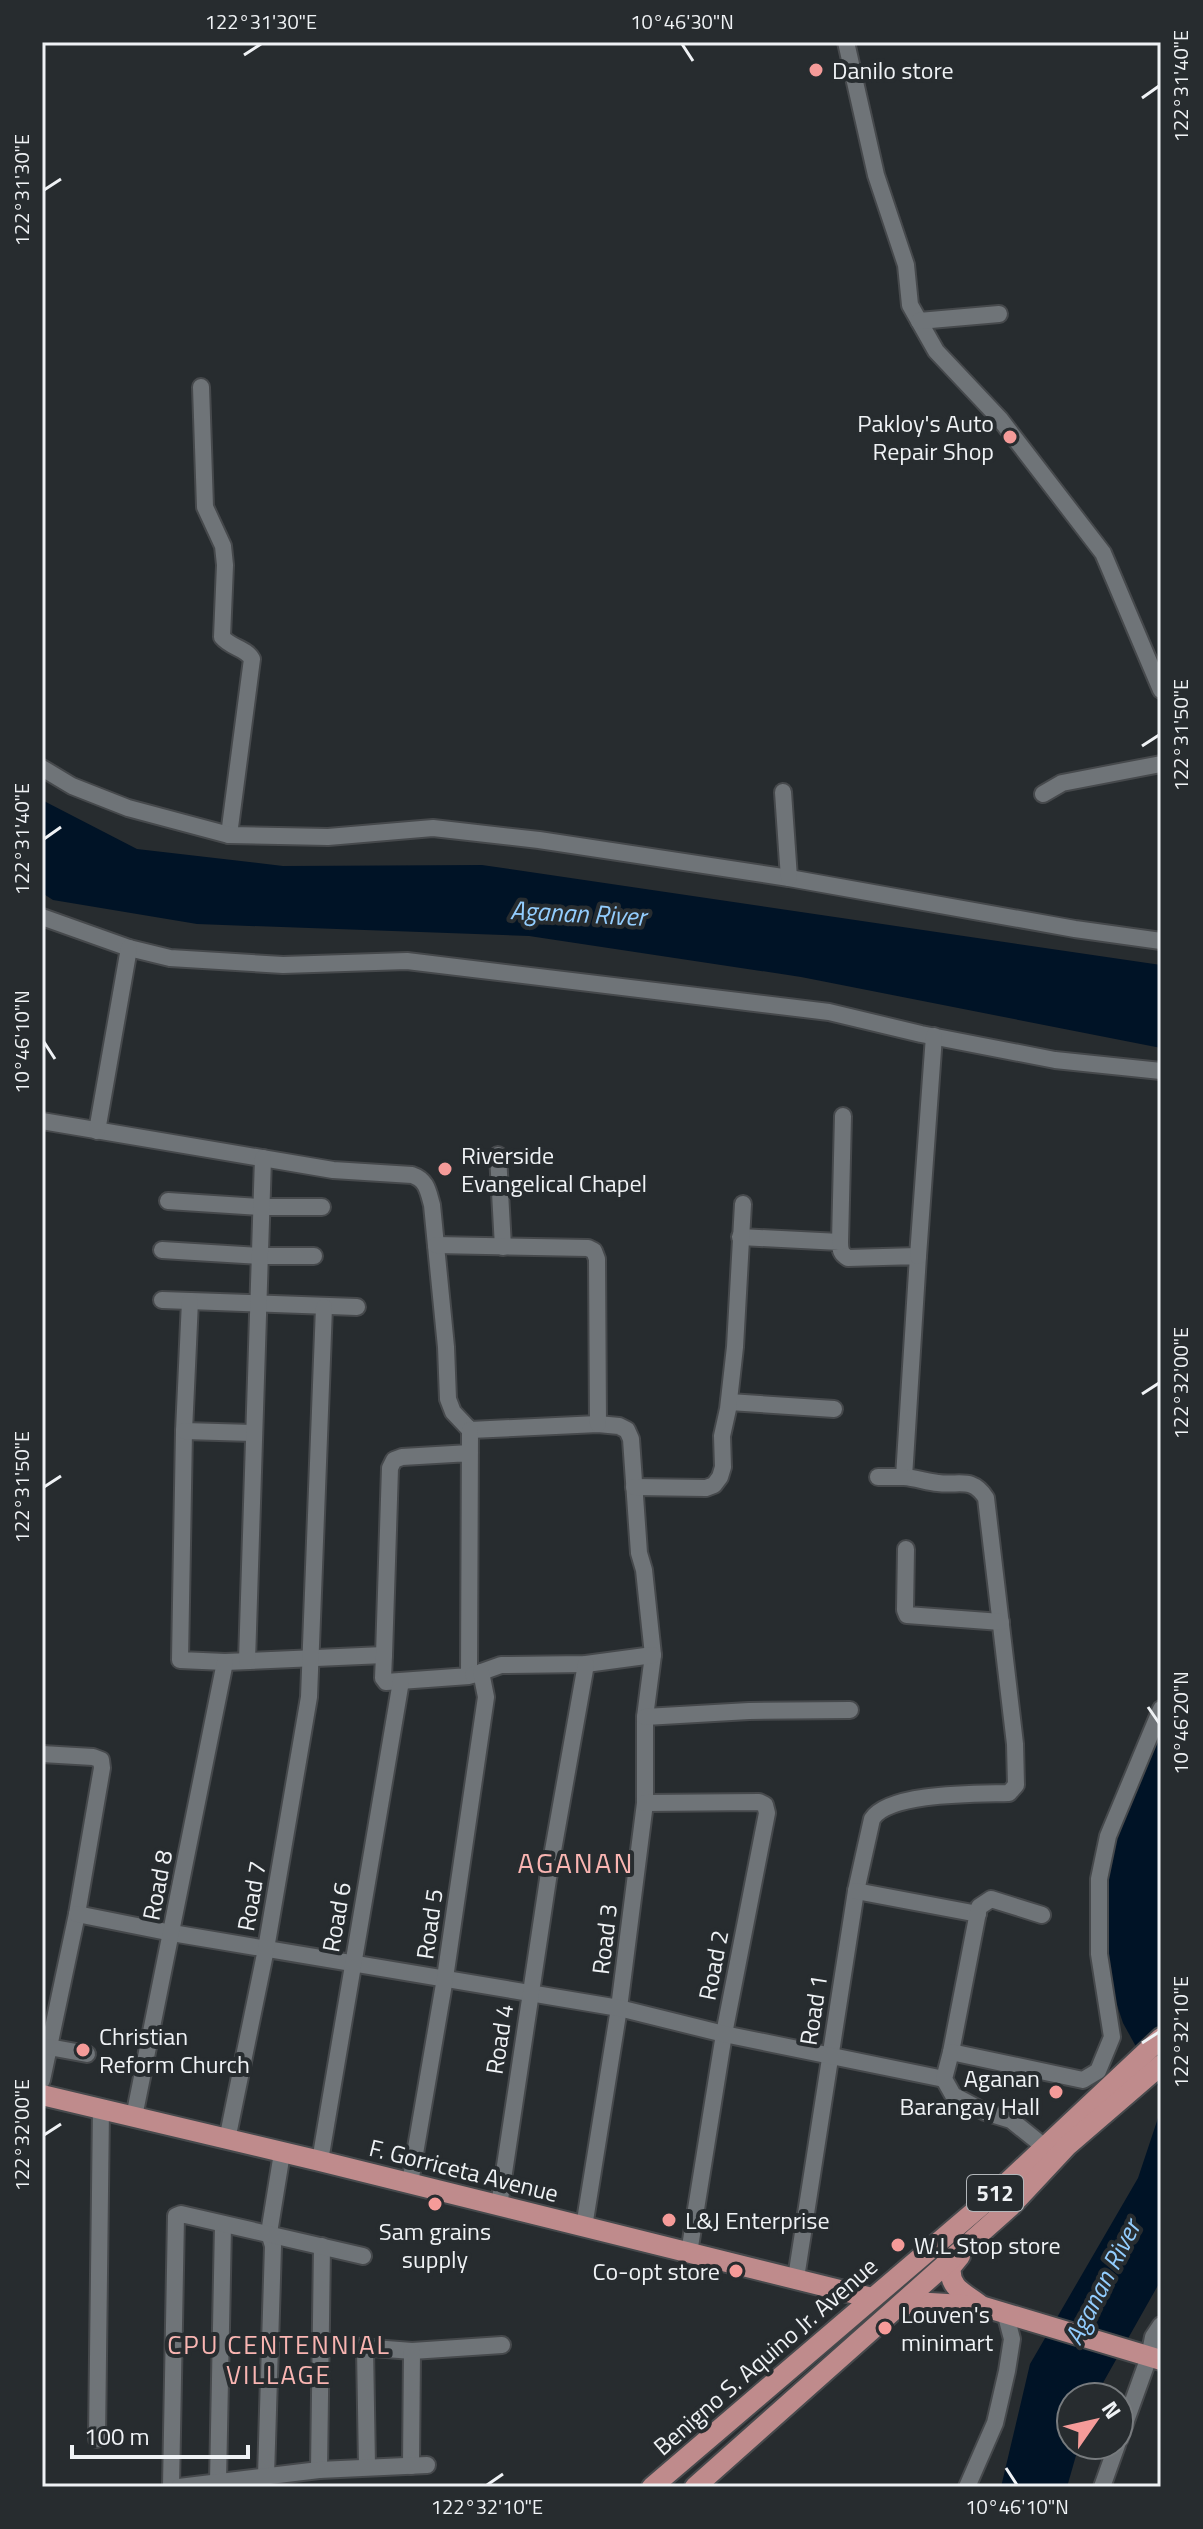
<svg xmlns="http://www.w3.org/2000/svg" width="1203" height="2529" font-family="'Titillium Web',sans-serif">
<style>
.water{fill:#001326}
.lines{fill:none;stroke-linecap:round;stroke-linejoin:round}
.minor-casing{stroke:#46494c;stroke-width:20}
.major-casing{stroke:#46494c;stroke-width:24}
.minor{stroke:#6f7478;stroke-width:16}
.major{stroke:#bf8b8c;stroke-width:20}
.ticks{fill:none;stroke:#eff2f5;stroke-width:3}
.poi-dot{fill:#f59b99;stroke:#272c2f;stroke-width:3}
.labels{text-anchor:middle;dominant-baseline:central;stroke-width:8;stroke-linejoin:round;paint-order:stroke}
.shield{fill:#272c2f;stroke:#b3b7ba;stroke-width:2}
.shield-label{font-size:22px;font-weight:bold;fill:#eff2f5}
.poi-label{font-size:24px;fill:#eff2f5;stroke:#272c2f;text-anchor:start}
.street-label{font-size:24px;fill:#eff2f5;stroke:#272c2f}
.water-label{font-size:26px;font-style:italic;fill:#93cdfe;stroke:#272c2f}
.neighbourhood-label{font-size:26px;letter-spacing:2px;fill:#f9b5b2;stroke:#272c2f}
.quarter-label{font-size:28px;letter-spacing:2px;fill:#f9b5b2;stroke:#272c2f}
.neatline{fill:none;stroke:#eff2f5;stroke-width:3}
.ticks-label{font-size:20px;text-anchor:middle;fill:#eff2f5}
</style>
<rect width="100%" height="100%" fill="#272c2f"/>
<!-- water -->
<g class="water">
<polygon points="42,800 137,849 283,866 482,865 1161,965 1161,1048 801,977 529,936 197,924 53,900 42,893"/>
<polygon points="1161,1721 1161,2092 1123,2023 1094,1936 1096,1873"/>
<polygon points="1161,2109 1161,2280 1095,2397 1071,2397 1071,2445 1079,2445 1067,2487 1001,2487 1030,2364 1138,2178"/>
</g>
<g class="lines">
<defs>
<g id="minor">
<polyline points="846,42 876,175 906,265 910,305 936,351 1000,419 1103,553 1161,690"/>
<polyline points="919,321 999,314"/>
<path d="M201,387L205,507L223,546L225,565L222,637C231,648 246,648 252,659L229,835"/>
<polyline points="42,768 72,786 128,808 229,835 328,837 433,828 539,840 789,878 1075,929 1161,941"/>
<polyline points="783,792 789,878"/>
<polyline points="1043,794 1062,783 1161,764"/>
<polyline points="42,917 129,948 170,958 283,965 407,961 829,1012 921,1034 1055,1060 1161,1071"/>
<path d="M42,1121L333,1170L412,1175C427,1180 428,1191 432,1205L446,1347L448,1399L453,1412L470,1430L598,1424L619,1426L627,1430L631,1439L639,1553L644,1570L653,1655L645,1717V1803L619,2008L584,2227"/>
<polyline points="97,1131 129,948"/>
<polyline points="498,1155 503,1247"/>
<polyline points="168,1201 261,1207 322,1207"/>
<path d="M740,1237L840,1242C840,1250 841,1254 848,1258L918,1256L904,1477C916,1478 927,1482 938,1483C959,1486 972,1476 986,1498L1015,1744L1016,1785L1009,1793C978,1794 889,1792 872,1819L856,1891L796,2278"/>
<polyline points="840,1242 843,1116"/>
<polyline points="436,1245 588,1248 594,1251 597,1259 598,1424"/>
<polyline points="162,1250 259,1256 314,1256"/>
<polyline points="918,1256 934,1036"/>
<polyline points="162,1300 357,1307"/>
<polyline points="190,1301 184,1431 180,1660 225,1662 384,1655"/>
<polyline points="729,1402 834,1409"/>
<polyline points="184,1431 253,1433"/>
<polyline points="470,1453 402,1457 394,1460 390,1468 384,1655 383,1678 386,1682 469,1676 470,1430"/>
<polyline points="878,1477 904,1477"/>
<polyline points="634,1487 706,1488 714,1485 720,1477 723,1467 722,1436 728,1409 735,1347 743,1204"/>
<polyline points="906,1549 905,1610 907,1615 1001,1622"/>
<polyline points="247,1661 263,1158"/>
<polyline points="473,1675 501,1665 586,1664 653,1655"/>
<polyline points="645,1717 749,1711 850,1710"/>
<polyline points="42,1754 93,1757 101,1760 102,1768 77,1914 42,2080"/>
<polyline points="645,1803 759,1802 765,1805 767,1813 724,2034 689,2253"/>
<polyline points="856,1891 978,1914"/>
<polyline points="77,1914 172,1933 619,2008 724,2034 944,2079"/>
<polyline points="1042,1915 991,1899 979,1907 951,2052 944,2079 953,2095 985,2112 1011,2120 1052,2153"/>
<polyline points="49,2047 87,2054"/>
<polyline points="951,2052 1083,2080 1098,2071 1112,2037 1099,1954 1099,1879 1108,1836 1161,1709"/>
<polyline points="134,2117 225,1662"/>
<polyline points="227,2140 266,1949 309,1697 324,1307"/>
<polyline points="320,2161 401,1681"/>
<polyline points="410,2183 445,1978 486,1697 481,1672"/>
<polyline points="499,2206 548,1879 586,1664"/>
<polyline points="322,2344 412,2351 502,2345"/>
<polyline points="365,2348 367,2467"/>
<polyline points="97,2439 101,2109"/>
<polyline points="1119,2440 1149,2357 1153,2337 1161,2325"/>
<polyline points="411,2466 412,2351"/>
<polyline points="319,2470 322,2246"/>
<polyline points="266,2476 273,2246 269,2233 282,2153"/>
<polyline points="218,2482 223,2225"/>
<polyline points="171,2487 176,2216 181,2214 363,2256"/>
<polyline points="179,2487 319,2470 427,2465"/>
<polyline points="967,2487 995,2423 1007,2371 1012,2339 1005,2312"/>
<polyline points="1102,2487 1117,2445"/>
</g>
<g id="major">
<polyline points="42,2095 320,2161 872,2298"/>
<path d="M960,2256L951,2267C948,2289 967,2294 981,2306"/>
<polyline points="899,2307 913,2302 981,2306 1161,2360"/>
<polyline points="652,2487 996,2193 1161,2038"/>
<polyline points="695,2487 1011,2206 1067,2146 1161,2065"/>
</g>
</defs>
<!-- minor casing -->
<use href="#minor" class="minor-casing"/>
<!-- major casing -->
<use href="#major" class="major-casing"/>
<!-- minor -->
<use href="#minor" class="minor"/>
<!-- major -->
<use href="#major" class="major"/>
</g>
<!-- ticks -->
<path class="ticks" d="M682,44L693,61M244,55L261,44M1142,98L1159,86M44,190L61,179M1142,746L1159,735M44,839L61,827M44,1042L55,1059M1142,1394L1159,1383M44,1487L61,1476M1148,1707L1159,1723M1142,2043L1159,2032M44,2135L61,2124M1006,2468L1017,2485M487,2485L503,2474"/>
<!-- markers -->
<g class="poi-dot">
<circle cx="816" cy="70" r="8"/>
<circle cx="1010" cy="437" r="8"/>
<circle cx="445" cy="1169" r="8"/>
<circle cx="83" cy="2050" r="8"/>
<circle cx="1056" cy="2092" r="8"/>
<circle cx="435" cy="2204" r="8"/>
<circle cx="669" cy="2220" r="8"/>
<circle cx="898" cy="2245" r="8"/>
<circle cx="736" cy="2271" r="8"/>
<circle cx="885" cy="2328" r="8"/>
</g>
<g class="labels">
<!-- shield labels -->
<rect class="shield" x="967" y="2175" width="56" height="36" rx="6"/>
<g class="shield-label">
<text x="995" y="2193">512</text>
</g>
<!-- poi labels -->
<g class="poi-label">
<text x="832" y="70">Danilo store</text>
<text x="994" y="423" text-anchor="end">Pakloy's Auto<tspan x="994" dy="28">Repair Shop</tspan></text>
<text x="461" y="1155">Riverside<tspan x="461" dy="28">Evangelical Chapel</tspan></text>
<text x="99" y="2036">Christian<tspan x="99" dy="28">Reform Church</tspan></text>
<text x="1040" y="2078" text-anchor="end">Aganan<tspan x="1040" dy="28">Barangay Hall</tspan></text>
<text x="685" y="2220">L&amp;J Enterprise</text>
<text x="435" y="2231" text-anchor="middle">Sam grains<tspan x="435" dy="28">supply</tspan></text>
<text x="914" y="2245">W.L Stop store</text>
<text x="720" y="2271" text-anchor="end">Co-opt store</text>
<text x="901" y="2314">Louven's<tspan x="901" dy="28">minimart</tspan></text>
</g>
<!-- street labels -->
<g class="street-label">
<text transform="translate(157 1885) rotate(-79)">Road 8</text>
<text transform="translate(251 1896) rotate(-80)">Road 7</text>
<text transform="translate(336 1917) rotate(-80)">Road 6</text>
<text transform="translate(429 1924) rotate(-82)">Road 5</text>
<text transform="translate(604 1939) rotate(-83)">Road 3</text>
<text transform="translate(713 1965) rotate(-79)">Road 2</text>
<text transform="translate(813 2010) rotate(-81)">Road 1</text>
<text transform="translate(499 2039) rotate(-81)">Road 4</text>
<text transform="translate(464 2170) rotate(14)">F. Gorriceta Avenue</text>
<text transform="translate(765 2356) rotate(-41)">Benigno S. Aquino Jr. Avenue</text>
</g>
<!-- water labels -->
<g class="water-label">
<text transform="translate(578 913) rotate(3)">Aganan River</text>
<text transform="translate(1102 2282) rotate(-63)">Aganan River</text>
</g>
<!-- neighbourhood labels -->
<g class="neighbourhood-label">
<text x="279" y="2344">CPU CENTENNIAL<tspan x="279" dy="30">VILLAGE</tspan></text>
</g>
<!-- quarter labels -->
<g class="quarter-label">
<text x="576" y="1862">AGANAN</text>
</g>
</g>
<!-- border -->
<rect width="1203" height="2529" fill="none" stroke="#272c2f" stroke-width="88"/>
<!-- north arrow -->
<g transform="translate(1095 2421) rotate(56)"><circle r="38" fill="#272c2f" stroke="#777b7e" stroke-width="2"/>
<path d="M0-6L14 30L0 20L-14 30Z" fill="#f59b99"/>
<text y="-12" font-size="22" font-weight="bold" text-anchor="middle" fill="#eff2f5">N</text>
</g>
<!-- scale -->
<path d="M72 2445v12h176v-12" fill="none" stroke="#eff2f5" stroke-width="4"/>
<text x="84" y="2445" font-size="24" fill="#eff2f5" stroke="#272c2f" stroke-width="6" paint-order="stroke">100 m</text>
<rect x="44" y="44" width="1115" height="2441" class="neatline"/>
<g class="ticks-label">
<text x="261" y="29">122°31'30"E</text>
<text x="682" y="29">10°46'30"N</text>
<text transform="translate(1181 86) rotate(-90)" y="7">122°31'40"E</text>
<text transform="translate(22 190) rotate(-90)" y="7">122°31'30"E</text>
<text transform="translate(1181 735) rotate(-90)" y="7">122°31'50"E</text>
<text transform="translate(22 839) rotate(-90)" y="7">122°31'40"E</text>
<text transform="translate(22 1042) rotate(-90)" y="7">10°46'10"N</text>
<text transform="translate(1181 1383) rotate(-90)" y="7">122°32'00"E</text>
<text transform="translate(22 1487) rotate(-90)" y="7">122°31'50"E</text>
<text transform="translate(1181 1723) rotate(-90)" y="7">10°46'20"N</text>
<text transform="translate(1181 2032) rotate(-90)" y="7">122°32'10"E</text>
<text transform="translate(22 2135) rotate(-90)" y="7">122°32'00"E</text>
<text x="487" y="2514">122°32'10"E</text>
<text x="1017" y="2514">10°46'10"N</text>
</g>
</svg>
